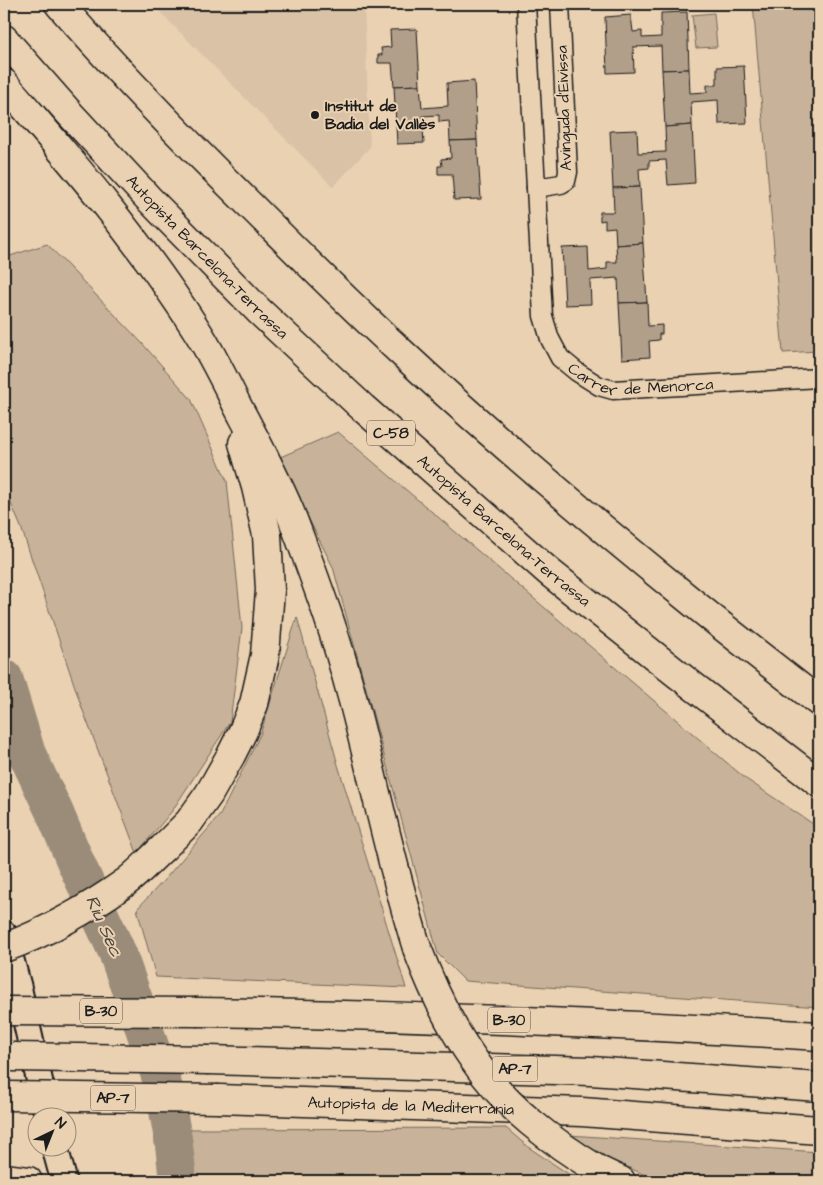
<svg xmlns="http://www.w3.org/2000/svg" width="823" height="1185" font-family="'Architects Daughter',sans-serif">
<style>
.built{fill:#d9c2a6}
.green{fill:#c8b39a;stroke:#72685b}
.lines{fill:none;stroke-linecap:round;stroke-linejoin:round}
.river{stroke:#9b8c79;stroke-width:38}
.building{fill:#b19f89;stroke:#1c1c1c}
.street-casing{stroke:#1c1c1c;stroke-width:21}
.secondary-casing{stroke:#1c1c1c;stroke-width:29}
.highway-casing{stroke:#1c1c1c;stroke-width:31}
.street{stroke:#ead1b2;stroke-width:18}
.secondary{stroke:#ead1b2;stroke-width:25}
.highway{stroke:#ead1b2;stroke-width:28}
.highway-bridge-casing{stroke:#1c1c1c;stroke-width:31;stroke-linecap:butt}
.highway-bridge{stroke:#ead1b2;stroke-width:28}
.poi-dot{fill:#1c1c1c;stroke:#ead1b2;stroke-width:2}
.labels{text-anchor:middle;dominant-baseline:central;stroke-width:4;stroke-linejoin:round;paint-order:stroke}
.shield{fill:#ead1b2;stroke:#5a5249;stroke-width:1}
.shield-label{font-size:15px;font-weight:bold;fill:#1c1c1c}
.poi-label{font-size:16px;font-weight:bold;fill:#1c1c1c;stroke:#ead1b2;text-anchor:start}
.street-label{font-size:16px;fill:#1c1c1c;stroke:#ead1b2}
.water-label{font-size:18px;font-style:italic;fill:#48433d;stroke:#ead1b2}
</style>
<rect width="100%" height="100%" fill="#ead1b2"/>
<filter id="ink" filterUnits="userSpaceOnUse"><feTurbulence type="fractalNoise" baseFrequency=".02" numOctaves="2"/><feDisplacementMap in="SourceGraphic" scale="10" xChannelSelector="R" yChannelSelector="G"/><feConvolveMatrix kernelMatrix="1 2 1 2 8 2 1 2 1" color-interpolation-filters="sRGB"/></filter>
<g filter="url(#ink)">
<!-- built -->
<polygon class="built" points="152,4 364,4 370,147 333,187"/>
<!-- green -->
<g class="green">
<polygon points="753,4 819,4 819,351 783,353"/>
<polygon points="714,13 717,47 696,48 692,15"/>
<polygon points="47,244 141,342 191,399 227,481 242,628 230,722 172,811 137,853 82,708 21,527 4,487 4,258"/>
<polygon points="338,432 746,779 819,828 819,1007 465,981 438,954 333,567 278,458"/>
<polygon points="297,617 338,765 406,988 156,977 137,909 165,879 220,815 260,735"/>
<polygon points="506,1128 528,1147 579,1181 196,1181 190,1129"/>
<polygon points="569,1135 819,1152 819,1181 658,1181 608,1158"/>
</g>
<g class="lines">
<!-- river -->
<polyline class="river" points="4,678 27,754 54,811 76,863 117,952 144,1028 164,1088 174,1145 178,1181"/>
</g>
<!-- building -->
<g class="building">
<polygon points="687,12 689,69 662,70 661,46 633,47 634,72 607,73 605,17 631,15 633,32 642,31 642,38 661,37 661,13"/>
<polygon points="417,29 420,85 394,86 392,63 378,63 378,55 382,55 381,48 391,47 390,30"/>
<polygon points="744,66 747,123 719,124 718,100 691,102 692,125 665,127 662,70 689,69 690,93 707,92 707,85 717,85 717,67"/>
<polygon points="474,81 477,140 450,141 449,121 439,122 439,115 422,116 424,143 397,144 394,86 420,85 422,108 448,106 447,83"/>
<polygon points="692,125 695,183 668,185 666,160 649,161 649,168 639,169 640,187 613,188 610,131 637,130 638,153 666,152 665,127"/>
<polygon points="477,140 481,199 454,200 452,174 438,174 438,166 442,166 441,159 451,158 450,141"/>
<polygon points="640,187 643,243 616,245 615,227 605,228 605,220 600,221 600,212 614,212 613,188"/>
<polygon points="643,243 647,302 619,303 618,278 590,280 591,304 565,305 562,248 588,247 589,271 607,269 607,262 617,262 616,245"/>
<polygon points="647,302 648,326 662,325 662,334 659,334 659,340 649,341 650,357 622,359 619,303"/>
</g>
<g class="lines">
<defs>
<g id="street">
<path id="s1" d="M526,4L543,316L550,339L560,358L577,372L599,386L613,390L819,378"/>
<polyline points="536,188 561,184 566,181 568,172 560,4"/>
</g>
<g id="secondary">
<polyline points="4,934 18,986 48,1118"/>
<polyline points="55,1148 64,1181"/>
</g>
<g id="highway">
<path d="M59,4C120,74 186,142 252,207C301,256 350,305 401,352C491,436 585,515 681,593C726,630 773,666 819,702"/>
<path id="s2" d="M4,39L71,115L148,198L259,311L363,408L549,572L676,673L819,783"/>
<path d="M4,83C72,162 140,241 196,329C212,354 225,381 238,407C256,441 275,476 290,512C303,545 315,579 327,613C364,722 382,837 417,948"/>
<polyline points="163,848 189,822 209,794 231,755 243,731 254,704 265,655 270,590 267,535 256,487 243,443"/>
<path d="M198,1012C405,1015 612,1023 819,1036"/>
<polyline points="209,1060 591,1071 819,1087"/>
<path id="s3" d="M219,1099L582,1112L819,1130"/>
<polyline points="600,1171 621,1181"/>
<polyline points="4,1178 28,1181"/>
</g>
</defs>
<!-- street casing -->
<use href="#street" class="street-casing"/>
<!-- secondary casing -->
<use href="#secondary" class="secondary-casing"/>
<!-- highway casing -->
<use href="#highway" class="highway-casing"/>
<!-- street -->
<use href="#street" class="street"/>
<!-- secondary -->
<use href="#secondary" class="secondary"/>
<!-- highway -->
<use href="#highway" class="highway"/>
<defs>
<g id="highway-bridge">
<path d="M4,948C47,932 88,909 126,882C139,872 151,859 163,848"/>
<path d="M417,948C432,988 449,1025 474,1060C505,1107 552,1142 600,1171"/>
<polyline points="4,1011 198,1012"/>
<polyline points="12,1057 209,1060"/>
<polyline points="8,1096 219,1099"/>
</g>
</defs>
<!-- highway-bridge casing -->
<use href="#highway-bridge" class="highway-bridge-casing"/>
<!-- highway-bridge -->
<use href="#highway-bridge" class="highway-bridge"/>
</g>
</g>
<!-- markers -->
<circle class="poi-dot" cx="315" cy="115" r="5"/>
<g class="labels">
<!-- shield labels -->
<g class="shield">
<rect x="367" y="420.5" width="48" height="25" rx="4"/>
<rect x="80" y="998.5" width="42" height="25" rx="4"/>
<rect x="488" y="1007.5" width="42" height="25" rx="4"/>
<rect x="492.5" y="1056.5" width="45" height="25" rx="4"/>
<rect x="90.5" y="1085.5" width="45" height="25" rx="4"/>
</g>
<g class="shield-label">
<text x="391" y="433">C-58</text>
<text x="101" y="1011">B-30</text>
<text x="509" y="1020">B-30</text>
<text x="515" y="1069">AP-7</text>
<text x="113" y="1098">AP-7</text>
</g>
<!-- poi labels -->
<g class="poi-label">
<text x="325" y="106">Institut de<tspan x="325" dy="18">Badia del Vallès</tspan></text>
</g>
<!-- street labels -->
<g class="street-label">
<text transform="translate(564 108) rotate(-92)">Avinguda d'Eivissa</text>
<text stroke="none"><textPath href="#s2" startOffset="298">Autopista Barcelona-Terrassa</textPath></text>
<text stroke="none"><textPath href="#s1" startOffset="446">Carrer de Menorca</textPath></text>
<text stroke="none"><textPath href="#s2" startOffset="702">Autopista Barcelona-Terrassa</textPath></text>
<text stroke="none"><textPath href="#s3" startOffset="192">Autopista de la Mediterrània</textPath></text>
</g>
<!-- water labels -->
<g class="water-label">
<text transform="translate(104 926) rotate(66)">Riu Sec</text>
</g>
</g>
<!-- margin -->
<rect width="823" height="1185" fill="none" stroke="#ead1b2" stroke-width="20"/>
<rect x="10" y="10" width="803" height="1165" fill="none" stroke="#1c1c1c" stroke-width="2" filter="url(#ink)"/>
<!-- north arrow -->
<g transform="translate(52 1132) rotate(43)"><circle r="24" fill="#ead1b2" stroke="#988976"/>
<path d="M0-4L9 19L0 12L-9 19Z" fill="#1c1c1c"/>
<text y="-8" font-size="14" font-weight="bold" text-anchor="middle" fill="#1c1c1c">N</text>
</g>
</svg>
